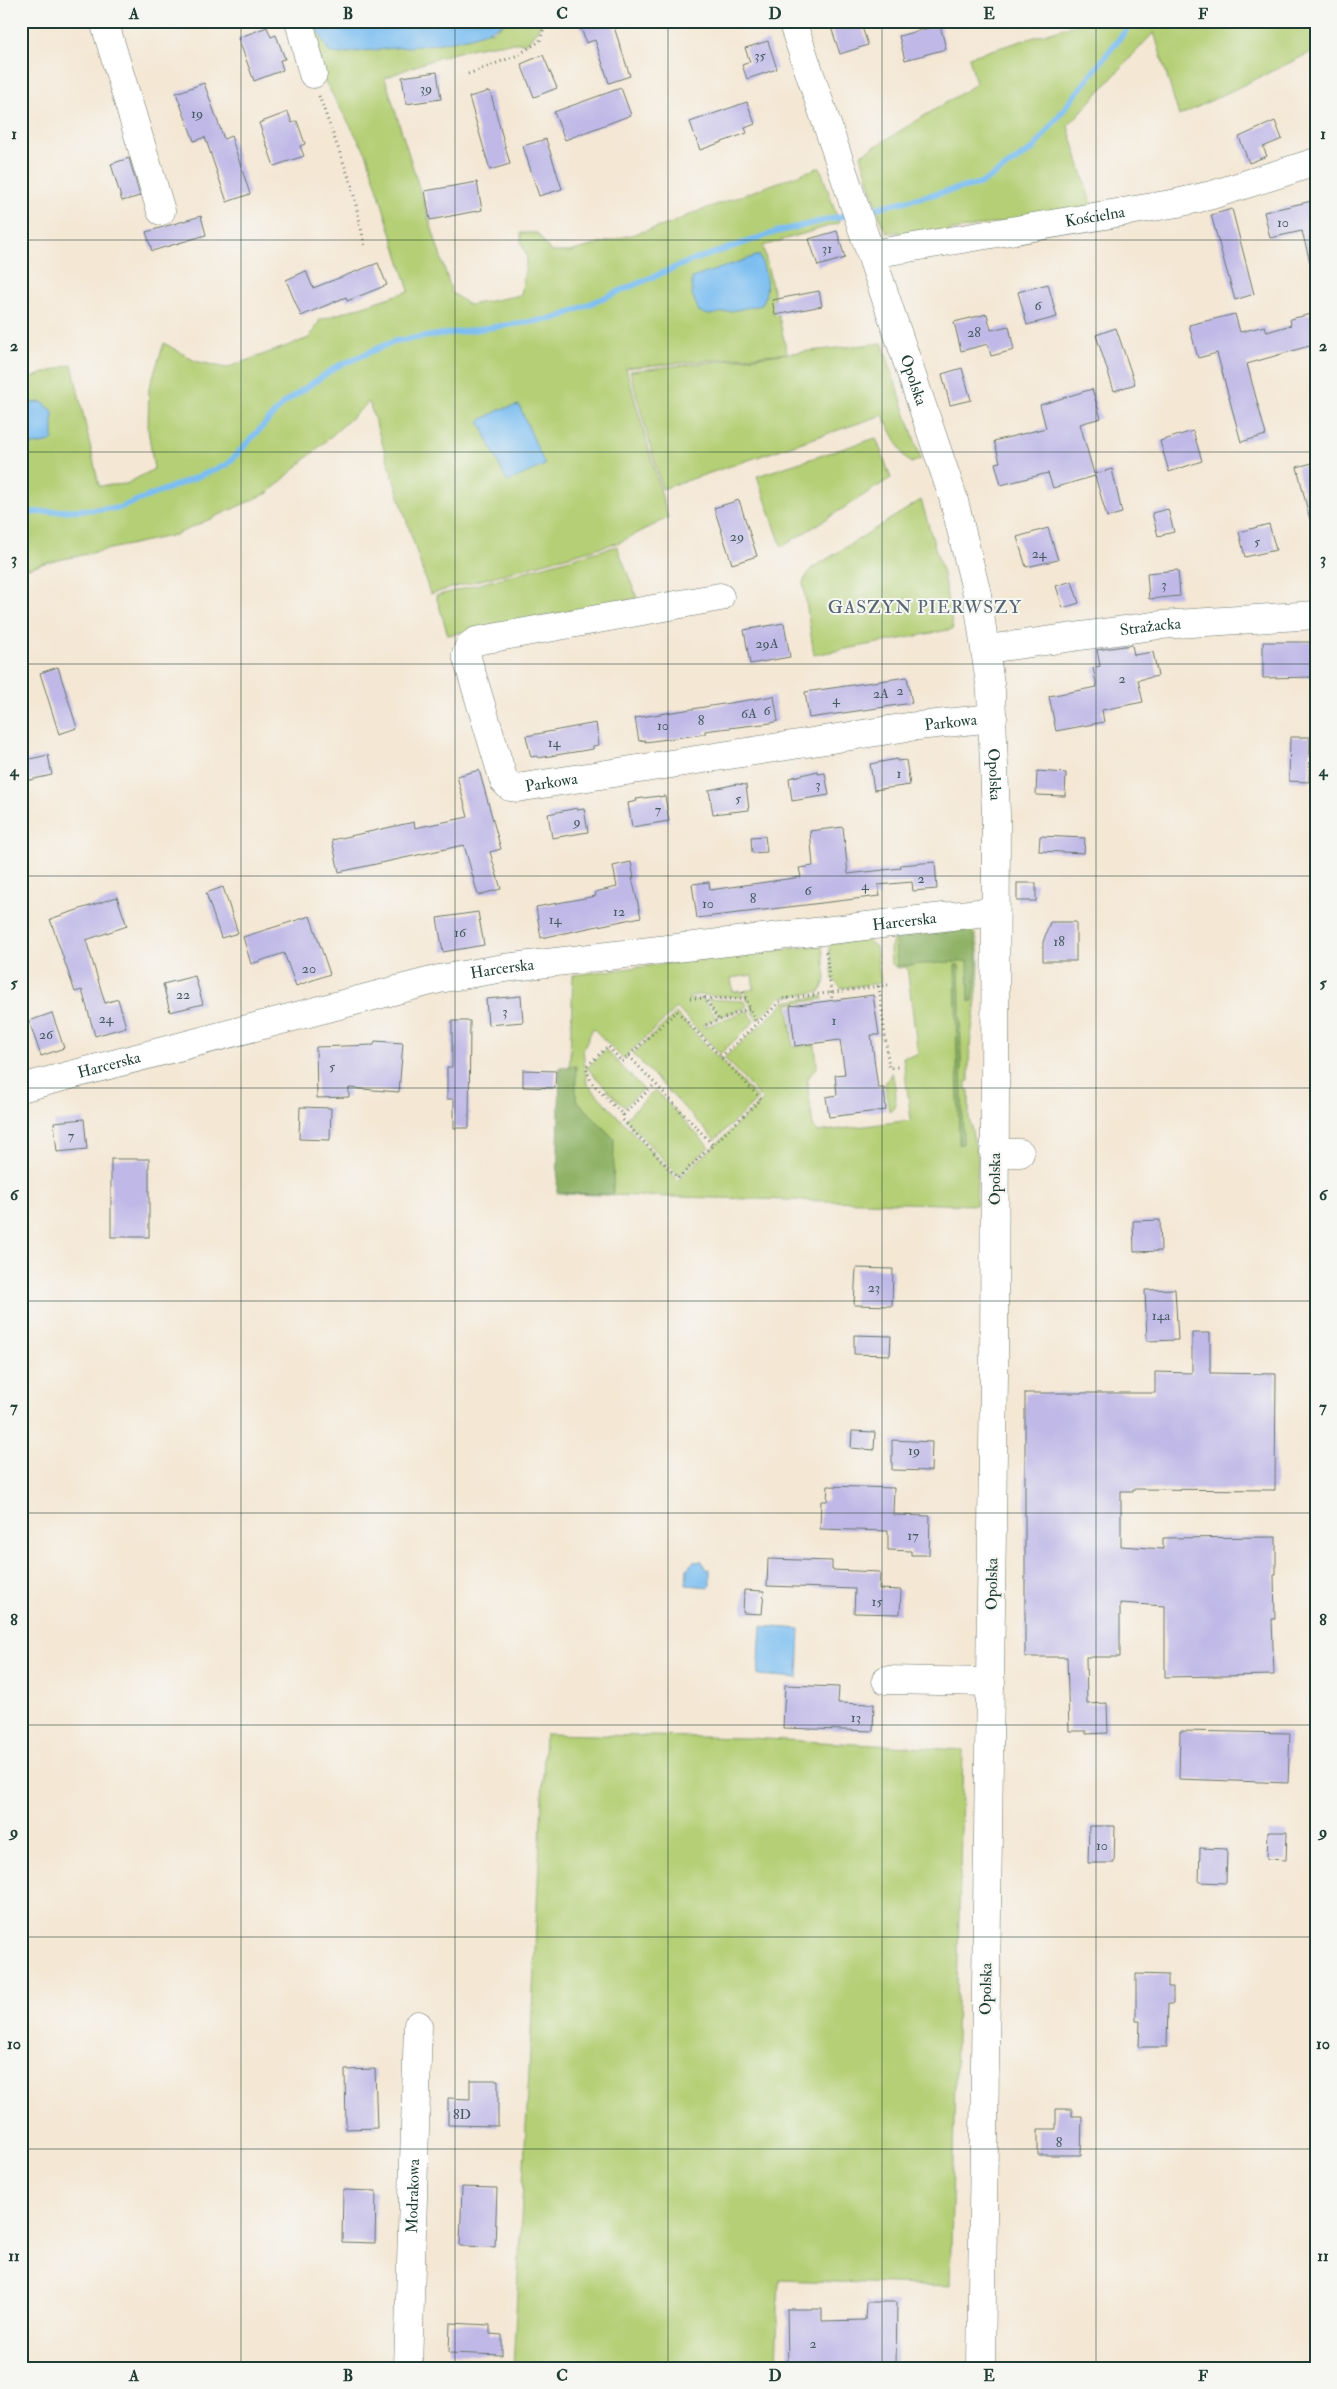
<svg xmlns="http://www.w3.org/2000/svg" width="1337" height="2389" font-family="'IM FELL Double Pica',serif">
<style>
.green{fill:#b4cf75;stroke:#6a8654}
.forest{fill:#8fb266;stroke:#57784d}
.water{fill:#7cbef1;stroke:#4e7e92}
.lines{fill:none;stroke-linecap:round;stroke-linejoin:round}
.stream{stroke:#7cbef1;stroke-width:6}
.building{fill:#c0b9e7}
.minor-casing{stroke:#6a786c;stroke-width:29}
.major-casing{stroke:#6a786c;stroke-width:29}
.path{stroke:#6a786c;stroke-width:3;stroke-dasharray:1 4;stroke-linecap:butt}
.minor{stroke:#fff;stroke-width:28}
.major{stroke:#fff;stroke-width:28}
.grid{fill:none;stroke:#1f3d34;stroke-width:1;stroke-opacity:0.55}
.labels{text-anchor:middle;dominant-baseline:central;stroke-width:4;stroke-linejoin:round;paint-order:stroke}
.number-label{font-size:14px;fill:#475c61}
.street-label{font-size:16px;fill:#1f3d34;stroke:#f6f6f2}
.neighbourhood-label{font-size:18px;letter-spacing:1px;fill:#576873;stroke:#f6f6f2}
.neatline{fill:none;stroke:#1f3d34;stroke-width:2}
.grid-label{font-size:16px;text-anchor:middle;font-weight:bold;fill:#1f3d34}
</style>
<rect width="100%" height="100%" fill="#f6f6f2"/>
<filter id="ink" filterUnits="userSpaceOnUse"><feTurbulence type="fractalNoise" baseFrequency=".02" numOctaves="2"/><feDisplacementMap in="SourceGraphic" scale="10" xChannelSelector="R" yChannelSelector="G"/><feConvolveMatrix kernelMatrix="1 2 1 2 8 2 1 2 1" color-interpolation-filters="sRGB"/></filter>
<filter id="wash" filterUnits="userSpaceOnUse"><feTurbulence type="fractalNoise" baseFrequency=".0096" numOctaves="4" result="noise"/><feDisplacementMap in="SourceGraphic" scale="20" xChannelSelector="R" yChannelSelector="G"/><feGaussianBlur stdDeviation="1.12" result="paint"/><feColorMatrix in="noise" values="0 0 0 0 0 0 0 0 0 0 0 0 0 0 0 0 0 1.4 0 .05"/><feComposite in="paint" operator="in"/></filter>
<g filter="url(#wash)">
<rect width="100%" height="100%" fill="#f4e7d4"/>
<!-- green -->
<g class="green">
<path d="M313,21L339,54L494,31L507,21H540V26L527,43C479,41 429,60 385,78L452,293L469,305L521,295L527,257L521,241V233H537L551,252H570L670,224L691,214L820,167L839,223L763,246L787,353L626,368L668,518L620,542L430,594L369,402L268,493L175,535L45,563L21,570V446L47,443L53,439L42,402L21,404V381L72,364L99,486L126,484L154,469L148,429L149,389L164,343L195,361L226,368L309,338L320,320L409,291L367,155L320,73Z"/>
<polygon points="1087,21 1316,21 1316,50 1179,116 1154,32 1068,126 1092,207 901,239 900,232 888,233 882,224 861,155 976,84 969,57"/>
<polygon points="882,343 921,459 911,463 905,458 883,415 662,489 630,371"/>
<polygon points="876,438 891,478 782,547 757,476"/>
<polygon points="921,500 943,574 953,629 814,655 803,582 811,569"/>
<polygon points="617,546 637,598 448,635 436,596"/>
<path d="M966,928L972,929C988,948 972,1021 970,1046C969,1058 969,1069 969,1081H966V1090H969V1118L978,1158L976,1205L565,1194L573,975L822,945L826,979L820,992L781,997L757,1020L744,991L754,989L752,975L731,978L733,992L741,991L743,997L698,995L689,997V1000L703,999L717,1018L704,1024L705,1027L748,1010L754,1022L720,1054L677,1008L623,1059L593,1028L583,1049L587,1084L678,1180L763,1100L724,1058L784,1004L783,1002L822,996L823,999L788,1004L793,1047L815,1045L817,1066L807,1080L813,1127L818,1132L911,1120L903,1057L918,1055L907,967L897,968L891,963L890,950L894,937Z"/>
<polygon points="867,940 876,947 881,983 841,988 833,980 829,944"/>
<polygon points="707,999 745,1001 747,1007 720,1017"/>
<polygon points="676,1013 758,1099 715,1140 633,1054"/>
<polygon points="606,1050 643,1089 624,1107 587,1068"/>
<path d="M892,1072C894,1083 901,1106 889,1111L885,1084Z"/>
<polygon points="655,1090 709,1147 679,1176 625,1119"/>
<polygon points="545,1734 749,1738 963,1750 950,2286 779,2280 776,2368 513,2368 531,2034"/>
</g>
<!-- forest -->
<g class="forest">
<path d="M970,930C982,948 976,980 973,1001H969L968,961L897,966L895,939Z"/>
<polygon points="955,965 959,965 963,1144 959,1145"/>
<polygon points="576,1066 576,1099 614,1139 613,1194 557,1193 560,1067"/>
</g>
<!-- water -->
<g class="water">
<path d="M313,21H507C467,49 388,46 339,54L329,52Z"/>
<path d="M759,255C766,272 770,288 762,305L709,315L699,312L692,294V278Z"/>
<polygon points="42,402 53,411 53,439 47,443 21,446 21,404"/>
<polygon points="519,405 545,465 507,482 479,421 501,409"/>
<polygon points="702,1561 706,1569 710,1569 710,1587 686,1585 687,1569 693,1562"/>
<polygon points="761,1626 800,1629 798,1678 758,1675"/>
</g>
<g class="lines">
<!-- stream -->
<g class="stream">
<polyline points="863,211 982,183 1033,149 1133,21"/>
<polyline points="21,513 119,508 227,465 284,403 336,367 395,341 557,318 688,262 776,232 851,214"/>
</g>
</g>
<g id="blocks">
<!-- building -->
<g class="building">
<polygon points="579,21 612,21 630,76 609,83 595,40 586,43"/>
<polygon points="829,21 860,21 868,45 840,54"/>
<polygon points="940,25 946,49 905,60 899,36"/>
<polygon points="267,27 271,37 276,35 285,59 280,60 283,70 254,81 238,38"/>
<polygon points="768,41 777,69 747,79 742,65 750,62 745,48"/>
<polygon points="543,55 557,88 534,97 521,64"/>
<polygon points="437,72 441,99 406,104 402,77"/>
<polygon points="204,83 224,139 231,136 250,194 227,202 205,137 194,141 176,93"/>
<polygon points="621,88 631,115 565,140 554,112"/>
<polygon points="490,91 510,164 490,170 469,97"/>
<polygon points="747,102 755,124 745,128 747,133 700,150 690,122"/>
<polygon points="288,112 292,123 297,121 305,144 300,146 304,156 274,166 259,123"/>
<polygon points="1275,121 1282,139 1263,147 1267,156 1249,163 1239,137"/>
<polygon points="546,139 562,189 539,196 523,146"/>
<polygon points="129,158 140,196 122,201 111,164"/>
<polygon points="477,182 482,210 430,220 425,191"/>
<polygon points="1316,200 1316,261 1310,262 1302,231 1270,238 1264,212"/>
<polygon points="1232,209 1254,294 1235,300 1211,215"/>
<polygon points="201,216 206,235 152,251 146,232"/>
<polygon points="837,231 845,258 818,266 809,239"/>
<polygon points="378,263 387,285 347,301 346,297 301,316 286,280 306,271 313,288"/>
<polygon points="1048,284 1057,317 1027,325 1018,292"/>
<polygon points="819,291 822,306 775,315 772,300"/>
<polygon points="1316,313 1316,344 1247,364 1266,435 1241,442 1217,353 1198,358 1189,325 1235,314 1240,332 1265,326 1267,332 1291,325 1290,319"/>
<polygon points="987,314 991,330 1009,326 1014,350 991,356 988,344 961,351 954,322"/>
<polygon points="1116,328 1135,384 1114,391 1096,335"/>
<polygon points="962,368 971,400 950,405 942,374"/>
<polygon points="1092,389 1101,418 1080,424 1094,474 1112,469 1122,513 1107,517 1095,476 1053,488 1048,473 1001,485 995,463 1000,462 994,441 1046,428 1040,405"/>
<polygon points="1193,431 1202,461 1169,472 1160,441"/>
<polygon points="1316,462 1316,519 1310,520 1297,467"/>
<polygon points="739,500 757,556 732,564 714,508"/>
<polygon points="1168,509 1174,532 1158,536 1152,513"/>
<polygon points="1269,524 1276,550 1245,557 1239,532"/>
<polygon points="1048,528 1058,560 1026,567 1017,537"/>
<polygon points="1178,570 1180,596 1149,599 1147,573"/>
<polygon points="1072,581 1079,603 1063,608 1056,586"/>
<polygon points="784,623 790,657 750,664 744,630"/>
<polygon points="1263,642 1316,642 1316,677 1263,678"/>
<polygon points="1132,645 1134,655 1153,652 1158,676 1138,680 1143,702 1102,710 1104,722 1056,731 1049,696 1097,687 1093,668 1100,666 1097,650"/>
<polygon points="58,667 77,728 59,734 40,673"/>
<polygon points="907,677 912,703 809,718 805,692"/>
<polygon points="774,696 778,721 771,723 712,730 705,731 705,734 645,742 645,740 639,741 635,718"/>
<polygon points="596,723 599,745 593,746 593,749 538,758 537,756 531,757 526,736"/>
<polygon points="1290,737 1310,737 1309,782 1289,781"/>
<polygon points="48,755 52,775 21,782 21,761"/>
<polygon points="897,759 897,761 906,760 910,785 874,790 870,764"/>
<polygon points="479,770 501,849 490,852 501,889 478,895 464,845 339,872 332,840 414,822 415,828 468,817 457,776"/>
<polygon points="818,771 818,774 825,773 829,795 792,801 789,778"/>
<polygon points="1037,771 1066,773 1065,796 1036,795"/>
<polygon points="737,784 746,785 749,810 713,814 709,790"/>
<polygon points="659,796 659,797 665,796 669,821 632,827 628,803 637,801 636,799"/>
<polygon points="577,808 577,810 584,809 588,832 552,838 548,814"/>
<polygon points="843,827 848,874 901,868 900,865 935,862 937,889 913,891 912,882 878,885 880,896 697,918 692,884 709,882 710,890 801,877 799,868 813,866 810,831"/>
<polygon points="765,836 767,852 752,853 751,837"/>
<polygon points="1040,836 1085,838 1084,853 1039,851"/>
<polygon points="631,862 634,878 632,878 641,917 541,938 536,907 596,896 595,892 617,887 613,866"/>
<rect x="1017" y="883" width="19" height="18"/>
<polygon points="223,887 238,933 221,938 206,893"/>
<polygon points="117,897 127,926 86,940 105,1003 118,999 126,1027 95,1036 82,990 75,992 50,919"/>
<polygon points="478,912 484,945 443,952 437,918"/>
<polygon points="310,916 330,974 296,986 284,953 251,964 243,937"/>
<polygon points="1050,922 1076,922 1076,961 1043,961 1043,942"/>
<polygon points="195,976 203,1004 170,1012 163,984"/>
<polygon points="873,995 879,1035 871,1035 878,1088 884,1088 886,1110 829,1117 826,1097 837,1095 835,1075 845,1074 840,1040 795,1046 790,1006"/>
<polygon points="521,996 523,1022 488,1025 486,999"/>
<polygon points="52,1013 64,1048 41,1056 29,1021"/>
<polygon points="452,1021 470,1021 469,1128 454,1128 454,1099 447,1099 447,1067 452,1067"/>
<polygon points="375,1041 403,1043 399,1092 349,1088 349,1097 317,1098 316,1047 374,1045"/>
<polygon points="523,1070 556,1071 555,1088 523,1087"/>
<polygon points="300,1107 331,1108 330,1140 299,1139"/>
<polygon points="84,1119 87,1149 57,1152 54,1122"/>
<rect x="111" y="1159" width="38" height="78"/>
<polygon points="1160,1220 1161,1251 1134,1252 1133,1221"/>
<polygon points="856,1268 893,1269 892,1306 854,1305"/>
<polygon points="1175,1289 1178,1340 1147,1341 1145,1290"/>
<polygon points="1192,1333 1210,1333 1210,1373 1276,1374 1275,1490 1133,1489 1133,1491 1121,1491 1121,1546 1163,1549 1163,1538 1276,1537 1276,1575 1274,1575 1275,1619 1272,1619 1274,1675 1165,1677 1165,1606 1120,1603 1120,1657 1086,1657 1087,1704 1107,1703 1108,1733 1086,1734 1086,1731 1069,1731 1067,1657 1025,1657 1025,1393 1155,1393 1155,1372 1192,1373"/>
<polygon points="854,1335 891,1336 890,1355 854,1354"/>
<polygon points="852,1431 875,1432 874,1450 851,1448"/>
<polygon points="892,1440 932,1442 931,1471 892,1470"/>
<polygon points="828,1486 894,1488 893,1515 930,1516 929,1555 911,1555 911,1551 888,1550 888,1531 820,1529 821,1501 827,1501"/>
<polygon points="768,1559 832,1561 832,1570 880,1572 879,1589 901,1590 900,1614 854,1613 855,1589 767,1586"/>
<polygon points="744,1590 764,1591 762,1614 743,1613"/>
<polygon points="785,1685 839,1687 838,1703 874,1704 873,1731 783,1728"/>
<polygon points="1180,1731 1290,1733 1288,1783 1179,1779"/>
<polygon points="1089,1826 1115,1826 1114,1863 1088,1863"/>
<polygon points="1268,1832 1287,1832 1286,1860 1267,1859"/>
<polygon points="1200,1848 1227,1849 1226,1883 1199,1882"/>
<polygon points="1136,1974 1168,1975 1168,1987 1173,1987 1173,2004 1168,2004 1167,2047 1139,2047 1140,2021 1136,2021"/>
<polygon points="375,2069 377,2128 346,2129 345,2070"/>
<polygon points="470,2080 498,2080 498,2126 448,2125 448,2098 470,2099"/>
<polygon points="1056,2109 1072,2109 1072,2116 1082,2116 1081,2155 1038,2155 1038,2129 1056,2129"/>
<polygon points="462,2187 497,2188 495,2247 460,2246"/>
<polygon points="343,2190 376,2191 375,2243 342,2242"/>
<polygon points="866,2302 897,2302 896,2368 864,2368 864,2365 788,2368 787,2309 822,2309 822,2321 865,2320"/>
<polygon points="450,2323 490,2325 490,2334 502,2335 502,2355 449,2353"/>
</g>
</g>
</g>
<g filter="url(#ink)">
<use href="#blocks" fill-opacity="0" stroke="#6a786c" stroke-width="1"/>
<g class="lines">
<defs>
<g id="minor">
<polyline points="104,21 161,211"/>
<polyline points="299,21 313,74"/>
<path id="s1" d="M872,254L1177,203L1212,195L1316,162"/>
<path id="s2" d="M720,597L476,641L469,646L466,655L504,781L510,787L517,788L908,727L993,718"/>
<path id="s3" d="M987,649L1160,625L1316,615"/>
<path id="s4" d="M21,1088L439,979L504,968L995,911"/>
<polyline points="994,1153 1020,1153"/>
<polyline points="886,1680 991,1682"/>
<path id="s5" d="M408,2368L418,2025"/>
</g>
<g id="major">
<path id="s6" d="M792,21L953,497L977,594L991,691L996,815L994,1375L981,2368"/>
</g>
</defs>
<!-- minor casing -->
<use href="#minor" class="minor-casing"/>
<!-- major casing -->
<use href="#major" class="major-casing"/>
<!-- path -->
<g class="path">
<polyline points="468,74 518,55 540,41 546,21"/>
<polyline points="319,96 352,186 365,247"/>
<polyline points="826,952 832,1000"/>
<polyline points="879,986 889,1068 898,1067"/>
<polyline points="743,992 757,1024"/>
<polyline points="704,997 719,1020"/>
<polyline points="690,998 746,999"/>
<polyline points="706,1025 750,1008"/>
<polyline points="629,1056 713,1145"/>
<polyline points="721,1057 783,999 888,985"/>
<polyline points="623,1115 623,1120 678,1178 761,1099 677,1011 622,1062 608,1046 586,1067 591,1082 623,1115 655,1084"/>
</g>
<!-- minor -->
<use href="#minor" class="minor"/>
<!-- major -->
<use href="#major" class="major"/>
</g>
</g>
<!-- grid -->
<path class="grid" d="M241,21V2368M455,21V2368M668,21V2368M882,21V2368M1096,21V2368M21,240H1316M21,452H1316M21,664H1316M21,876H1316M21,1088H1316M21,1301H1316M21,1513H1316M21,1725H1316M21,1937H1316M21,2149H1316"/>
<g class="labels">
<!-- number labels -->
<g class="number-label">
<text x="760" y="55">35</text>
<text x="426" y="88">39</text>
<text x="197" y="113">19</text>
<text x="1283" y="222">10</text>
<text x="827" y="248">31</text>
<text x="1038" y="305">6</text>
<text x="974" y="332">28</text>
<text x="737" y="536">29</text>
<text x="1257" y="541">5</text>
<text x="1039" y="553">24</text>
<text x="1164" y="584">3</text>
<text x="767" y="643">29A</text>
<text x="1122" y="678">2</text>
<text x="900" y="690">2</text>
<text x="881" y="693">2A</text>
<text x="836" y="699">4</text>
<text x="767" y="710">6</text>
<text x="749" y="713">6A</text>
<text x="701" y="720">8</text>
<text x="663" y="725">10</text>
<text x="554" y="742">14</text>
<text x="899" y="773">1</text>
<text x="818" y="784">3</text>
<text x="738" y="798">5</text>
<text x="658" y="809">7</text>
<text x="577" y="821">9</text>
<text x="921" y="878">2</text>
<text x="865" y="885">4</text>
<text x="808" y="890">6</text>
<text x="753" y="898">8</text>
<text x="708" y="903">10</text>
<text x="619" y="911">12</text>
<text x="555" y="919">14</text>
<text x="460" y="932">16</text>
<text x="1059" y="941">18</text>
<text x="309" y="968">20</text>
<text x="183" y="994">22</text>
<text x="505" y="1011">3</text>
<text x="106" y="1018">24</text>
<text x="834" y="1020">1</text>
<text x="46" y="1034">26</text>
<text x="332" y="1066">5</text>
<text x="71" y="1135">7</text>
<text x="874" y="1287">23</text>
<text x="1161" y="1315">14a</text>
<text x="914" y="1450">19</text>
<text x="913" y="1535">17</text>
<text x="877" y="1601">15</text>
<text x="856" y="1717">13</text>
<text x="1102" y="1845">10</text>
<text x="462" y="2114">8D</text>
<text x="1059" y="2142">8</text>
<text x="813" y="2343">2</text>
</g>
<!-- street labels -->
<g class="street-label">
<text stroke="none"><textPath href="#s1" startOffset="226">Kościelna</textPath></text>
<text stroke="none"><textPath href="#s6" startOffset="379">Opolska</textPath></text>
<text stroke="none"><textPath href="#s3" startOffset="165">Strażacka</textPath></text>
<text stroke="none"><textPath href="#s2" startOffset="852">Parkowa</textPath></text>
<text stroke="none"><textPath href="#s6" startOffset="784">Opolska</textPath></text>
<text stroke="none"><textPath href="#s2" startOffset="448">Parkowa</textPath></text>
<text stroke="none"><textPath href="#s4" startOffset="901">Harcerska</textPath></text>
<text stroke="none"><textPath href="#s4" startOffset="496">Harcerska</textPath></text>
<text stroke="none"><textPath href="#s4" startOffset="91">Harcerska</textPath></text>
<text transform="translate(995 1179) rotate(-90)">Opolska</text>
<text transform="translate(992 1584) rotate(-89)">Opolska</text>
<text transform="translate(986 1989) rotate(-89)">Opolska</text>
<text stroke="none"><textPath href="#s5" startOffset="172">Modrakowa</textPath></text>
</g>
<!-- neighbourhood labels -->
<g class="neighbourhood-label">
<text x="925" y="607">GASZYN PIERWSZY</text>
</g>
</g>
<!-- margin -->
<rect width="1337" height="2389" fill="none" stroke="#f6f6f2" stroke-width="55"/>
<rect x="28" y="28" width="1282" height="2334" class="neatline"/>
<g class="grid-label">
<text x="134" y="19">A</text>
<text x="348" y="19">B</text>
<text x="562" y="19">C</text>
<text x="775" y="19">D</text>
<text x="989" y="19">E</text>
<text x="1203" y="19">F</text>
<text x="14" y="139">1</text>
<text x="1323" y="139">1</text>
<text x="14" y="351">2</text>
<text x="1323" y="351">2</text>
<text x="14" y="564">3</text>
<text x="1323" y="564">3</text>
<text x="14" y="776">4</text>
<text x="1323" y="776">4</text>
<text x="14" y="988">5</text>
<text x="1323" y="988">5</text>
<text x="14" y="1200">6</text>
<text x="1323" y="1200">6</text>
<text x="14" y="1412">7</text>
<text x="1323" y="1412">7</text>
<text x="14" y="1625">8</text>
<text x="1323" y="1625">8</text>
<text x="14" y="1837">9</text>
<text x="1323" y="1837">9</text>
<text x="14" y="2049">10</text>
<text x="1323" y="2049">10</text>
<text x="14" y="2261">11</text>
<text x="1323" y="2261">11</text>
<text x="134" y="2381">A</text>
<text x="348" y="2381">B</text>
<text x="562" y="2381">C</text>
<text x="775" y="2381">D</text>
<text x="989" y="2381">E</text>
<text x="1203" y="2381">F</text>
</g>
</svg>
